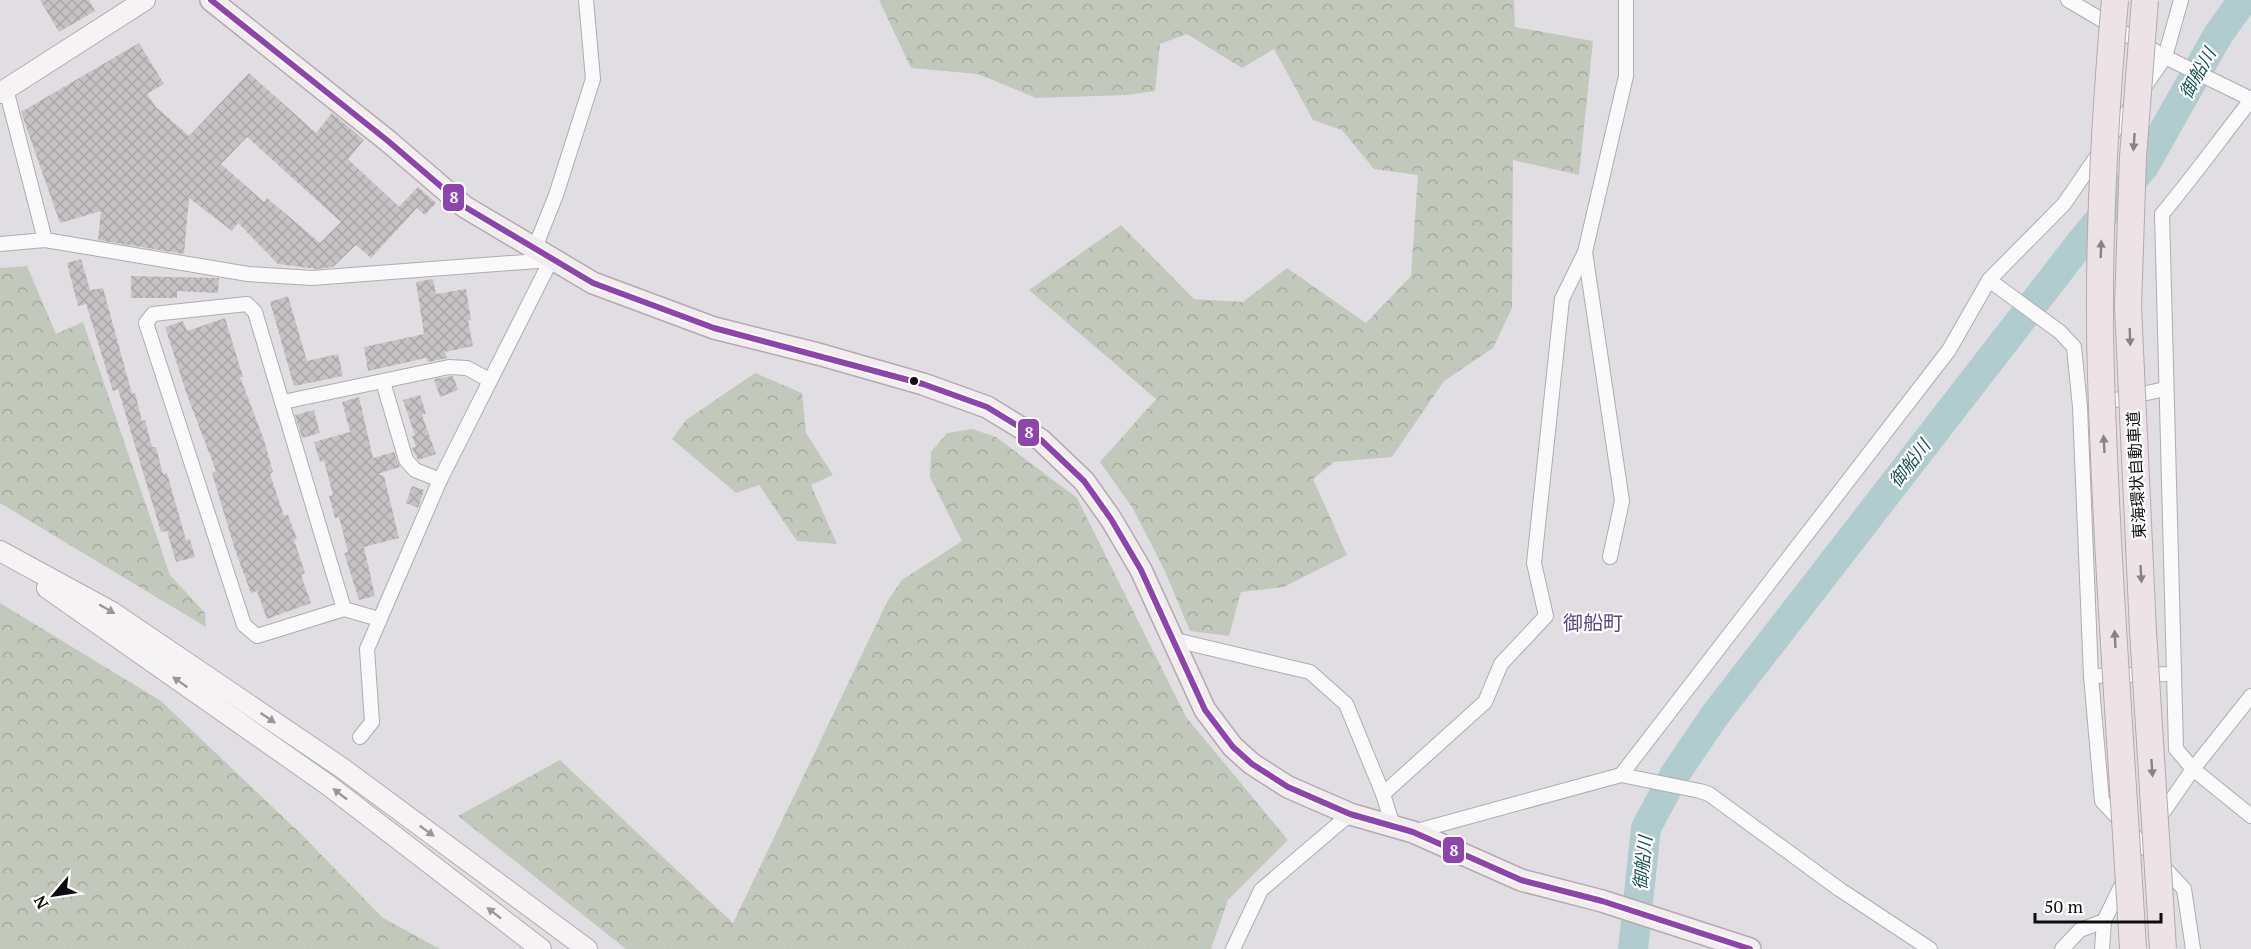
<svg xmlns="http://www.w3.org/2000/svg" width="2251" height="949" font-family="'PT Serif','Noto Sans JP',serif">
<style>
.forest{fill:url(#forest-crowns)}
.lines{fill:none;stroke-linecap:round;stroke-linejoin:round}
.river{stroke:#b1ccce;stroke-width:30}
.building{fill:url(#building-cross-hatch);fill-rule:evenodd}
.street-casing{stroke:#aeacaf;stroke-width:16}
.secondary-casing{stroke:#aeacaf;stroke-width:22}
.primary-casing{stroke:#b4a9ae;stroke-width:24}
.street{stroke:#fafafb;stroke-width:14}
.secondary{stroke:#f6f3f5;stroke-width:20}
.primary{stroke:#f3ecef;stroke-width:21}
.highway-bridge-casing{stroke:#b4a9ae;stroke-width:28;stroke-linecap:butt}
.highway-bridge{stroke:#ede2e6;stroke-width:26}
.bus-1-casing{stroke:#fff;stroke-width:10}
.bus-1{stroke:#8e44ad;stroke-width:6}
.oneway{fill:#888285}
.oneway2{fill:#999799}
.bus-dot{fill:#0d0c0e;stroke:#fff;stroke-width:2}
.labels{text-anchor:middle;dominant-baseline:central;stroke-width:4.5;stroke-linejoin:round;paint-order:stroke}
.street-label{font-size:16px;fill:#0d0c0e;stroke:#fff}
.water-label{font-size:18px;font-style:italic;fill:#185254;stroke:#fff}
.quarter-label{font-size:20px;fill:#5d4683;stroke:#fff}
.line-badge{stroke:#fff;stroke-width:2}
.badge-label{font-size:16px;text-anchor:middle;font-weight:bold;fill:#fff}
</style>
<defs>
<pattern id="forest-crowns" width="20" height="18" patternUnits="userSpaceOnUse" patternTransform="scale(1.5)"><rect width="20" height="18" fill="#c3c8bc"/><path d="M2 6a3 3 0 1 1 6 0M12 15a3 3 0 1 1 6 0" fill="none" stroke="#a6aba0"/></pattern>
<pattern id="building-cross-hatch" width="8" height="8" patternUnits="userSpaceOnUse" patternTransform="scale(1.5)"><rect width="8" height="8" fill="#c6c2c4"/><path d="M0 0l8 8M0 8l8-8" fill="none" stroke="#a9a6a7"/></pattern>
</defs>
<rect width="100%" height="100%" fill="#e1dee3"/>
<!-- forest -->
<g class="forest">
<polygon points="879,0 1514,0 1515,27 1593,41 1579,175 1513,160 1512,308 1493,348 1444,381 1392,457 1334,462 1313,479 1347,555 1284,587 1241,592 1229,636 1190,631 1163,567 1132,507 1100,462 1156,399 1029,290 1121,225 1194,299 1243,302 1287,268 1366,323 1411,276 1418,175 1374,169 1342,130 1313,120 1274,49 1242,68 1187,34 1160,44 1155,91 1127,95 1036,98 978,74 911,68"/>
<polygon points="27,266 56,334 83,322 170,575 205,613 206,627 0,503 0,268"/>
<polygon points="755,373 802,393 806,433 833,475 811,485 837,544 797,541 759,485 736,493 672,439 686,420"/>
<polygon points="972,429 996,437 1077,498 1186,717 1288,840 1228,900 1211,949 626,949 458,816 560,760 733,923 888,600 902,580 962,541 930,477 931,452 947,433"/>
<polygon points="0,603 161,701 300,833 383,918 440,949 0,949"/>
</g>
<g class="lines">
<!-- river -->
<polyline class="river" points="1633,949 1646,828 1675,774 1715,715 2082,241 2144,166 2218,35 2243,0"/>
</g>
<!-- building -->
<g class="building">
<polygon points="40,0 89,0 95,11 59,32"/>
<path d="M139,43L164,84L147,94L156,107L189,136L249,73L316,133L332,113L364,140L348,159L399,207L418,187L436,203L425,215L417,208L371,258L356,245L333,267L317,269L278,264L238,223L232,231L189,198L184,254L98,240L101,211L60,223L21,112ZM247,137L341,222L320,243L267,198L264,202L221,164Z"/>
<polygon points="81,259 90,290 103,288 132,394 135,393 142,421 145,420 152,447 156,447 163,474 167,473 186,540 190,539 195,557 176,562 167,531 161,532 118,389 113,391 86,304 78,306 67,263"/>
<polygon points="131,276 219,278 218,293 177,291 177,298 131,298"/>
<polygon points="433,279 436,294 466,289 471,320 468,321 473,346 445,352 447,358 428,362 426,358 368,371 364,347 424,334 416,282"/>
<polygon points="288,296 307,361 338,354 343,376 294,386 270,302"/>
<polygon points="225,318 243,377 240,377 264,440 273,472 270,474 284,516 288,515 297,539 294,540 305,573 301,575 311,603 267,619 257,591 251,593 235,550 212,473 216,471 187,395 165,327 183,321 187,331"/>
<polygon points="453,376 458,390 440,397 434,379"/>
<polygon points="420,395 426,413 422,415 436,454 418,460 412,448 416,446 412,436 415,435 403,400"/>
<polygon points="359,397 373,458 394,452 400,467 378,474 384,476 399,538 364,547 375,596 359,600 344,553 348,552 339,517 335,518 329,496 333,495 324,461 320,462 314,442 350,432 342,402"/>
<polygon points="314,410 320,433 302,438 295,415"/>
<polygon points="412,486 424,490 418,508 406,503"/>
</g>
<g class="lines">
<defs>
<g id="street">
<polyline points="2068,0 2165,57 2251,99"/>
<polyline points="6,89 45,240"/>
<path d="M2251,100C2221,138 2193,177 2162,214L2176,749L2193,769L2251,816"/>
<polyline points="0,244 45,240 248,274 312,278 551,260"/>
<polyline points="534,250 556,195 593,79 586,0"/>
<polyline points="1585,252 1622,501 1610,557"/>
<polyline points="1989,280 2060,332 2074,347 2080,407 2091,676 2102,801 2184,889 2193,949"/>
<polyline points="383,382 406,460 415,470 440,480"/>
<polyline points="283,402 449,367 467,368 489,380"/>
<polyline points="2097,404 2165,389"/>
<polyline points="344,609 255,312 247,304 153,314 146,323 244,625 257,636 344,609 379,619"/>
<polyline points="1171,639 1310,672 1346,704 1383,794 1393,826"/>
<polyline points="2091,676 2173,674"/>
<polyline points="360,737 372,722 367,649 440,480 551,260"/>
<polyline points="1621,775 1949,350 1989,280 2064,204 2165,57 2181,0"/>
<polyline points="1383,794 1485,702 1501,664 1546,616 1534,563 1562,299 1585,252 1626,76 1626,0"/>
<polyline points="2157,821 2193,769 2251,696"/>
<polyline points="1413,832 1621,775 1700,791 1709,794 1839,889 1930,949"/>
<polyline points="1233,949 1261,890 1350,814"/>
<polyline points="2062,949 2080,930 2104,921"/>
<polyline points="2102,949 2104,921 2124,880"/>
</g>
<g id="secondary">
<polyline points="0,93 145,0"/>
<polyline points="0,551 112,612 342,768 587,949"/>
<polyline points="47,588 328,785 541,949"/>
</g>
<polyline id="primary" points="211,0 388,141 465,207 593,283 714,328 818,354 923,384 987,407 1041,440 1084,481 1111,519 1141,570 1205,710 1233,747 1252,764 1288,787 1350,814 1413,832 1521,880 1602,901 1750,949"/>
</defs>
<!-- street casing -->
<use href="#street" class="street-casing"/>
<!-- secondary casing -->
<use href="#secondary" class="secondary-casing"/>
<!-- primary casing -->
<use href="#primary" class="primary-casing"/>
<!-- street -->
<use href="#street" class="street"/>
<!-- secondary -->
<use href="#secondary" class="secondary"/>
<!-- primary -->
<use href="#primary" class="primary"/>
<defs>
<g id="highway-bridge">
<path d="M2115,0C2104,125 2097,251 2101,377C2107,568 2122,758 2133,949"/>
<polyline points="2145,0 2133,157 2128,307 2143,631 2163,949"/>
</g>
</defs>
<!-- highway-bridge casing -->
<use href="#highway-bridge" class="highway-bridge-casing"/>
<!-- highway-bridge -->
<use href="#highway-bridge" class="highway-bridge"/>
<defs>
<polyline id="bus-1" points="211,0 388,141 465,207 593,283 714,328 923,384 987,407 1041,440 1084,481 1111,519 1141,570 1205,710 1233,747 1252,764 1288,787 1350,814 1413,832 1521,880 1602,901 1750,949"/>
</defs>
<!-- bus-1 casing -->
<use href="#bus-1" class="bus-1-casing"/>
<!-- bus-1 -->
<use href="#bus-1" class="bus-1"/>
</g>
<!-- one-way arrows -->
<defs><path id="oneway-solid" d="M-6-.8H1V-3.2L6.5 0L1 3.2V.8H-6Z" transform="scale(1.5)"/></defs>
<g class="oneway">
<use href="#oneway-solid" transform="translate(2134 142) rotate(94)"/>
<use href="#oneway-solid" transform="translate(2101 249) rotate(-88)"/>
<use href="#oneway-solid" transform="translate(2130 337) rotate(88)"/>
<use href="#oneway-solid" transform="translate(2104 444) rotate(-93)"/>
<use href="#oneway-solid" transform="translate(2141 574) rotate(87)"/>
<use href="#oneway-solid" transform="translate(2115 639) rotate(-93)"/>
<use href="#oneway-solid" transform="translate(2152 768) rotate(86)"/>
</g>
<g class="oneway2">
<use href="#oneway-solid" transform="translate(107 609) rotate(30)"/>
<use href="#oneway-solid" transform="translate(180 682) rotate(-145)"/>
<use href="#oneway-solid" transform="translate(268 718) rotate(34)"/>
<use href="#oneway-solid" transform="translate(340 794) rotate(-142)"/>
<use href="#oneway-solid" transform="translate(427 831) rotate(36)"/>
<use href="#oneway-solid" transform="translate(494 913) rotate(-142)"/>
</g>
<!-- markers -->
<circle class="bus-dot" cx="914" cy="381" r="5"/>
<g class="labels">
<!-- street labels -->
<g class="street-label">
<text transform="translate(2136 475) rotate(-93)">東海環状自動車道</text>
</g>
<!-- water labels -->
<g class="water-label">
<text transform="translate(2197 73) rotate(-61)">御船川</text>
<text transform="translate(1909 463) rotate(-52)">御船川</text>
<text transform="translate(1642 863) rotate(-84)">御船川</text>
</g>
<!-- quarter labels -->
<g class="quarter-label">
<text x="1593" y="622">御船町</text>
</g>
</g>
<g class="line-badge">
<rect x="442" y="183" width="23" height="29" rx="6" fill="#8e44ad"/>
<rect x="1017" y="418" width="23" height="29" rx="6" fill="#8e44ad"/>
<rect x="1442" y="836" width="23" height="28" rx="6" fill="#8e44ad"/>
</g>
<g class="badge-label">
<text x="454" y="203">8</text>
<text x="1029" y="438">8</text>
<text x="1454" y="856">8</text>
</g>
<!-- north arrow -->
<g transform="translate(54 895) rotate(241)" stroke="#ffffff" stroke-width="4.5" paint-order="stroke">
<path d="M0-4.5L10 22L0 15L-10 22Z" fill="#0d0c0e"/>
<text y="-9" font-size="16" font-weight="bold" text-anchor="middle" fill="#0d0c0e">N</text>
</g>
<!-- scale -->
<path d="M2035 913v9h126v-9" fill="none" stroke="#0d0c0e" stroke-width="3"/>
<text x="2044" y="913" font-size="18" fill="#0d0c0e" stroke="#ffffff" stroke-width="4.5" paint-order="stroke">50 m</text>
</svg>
